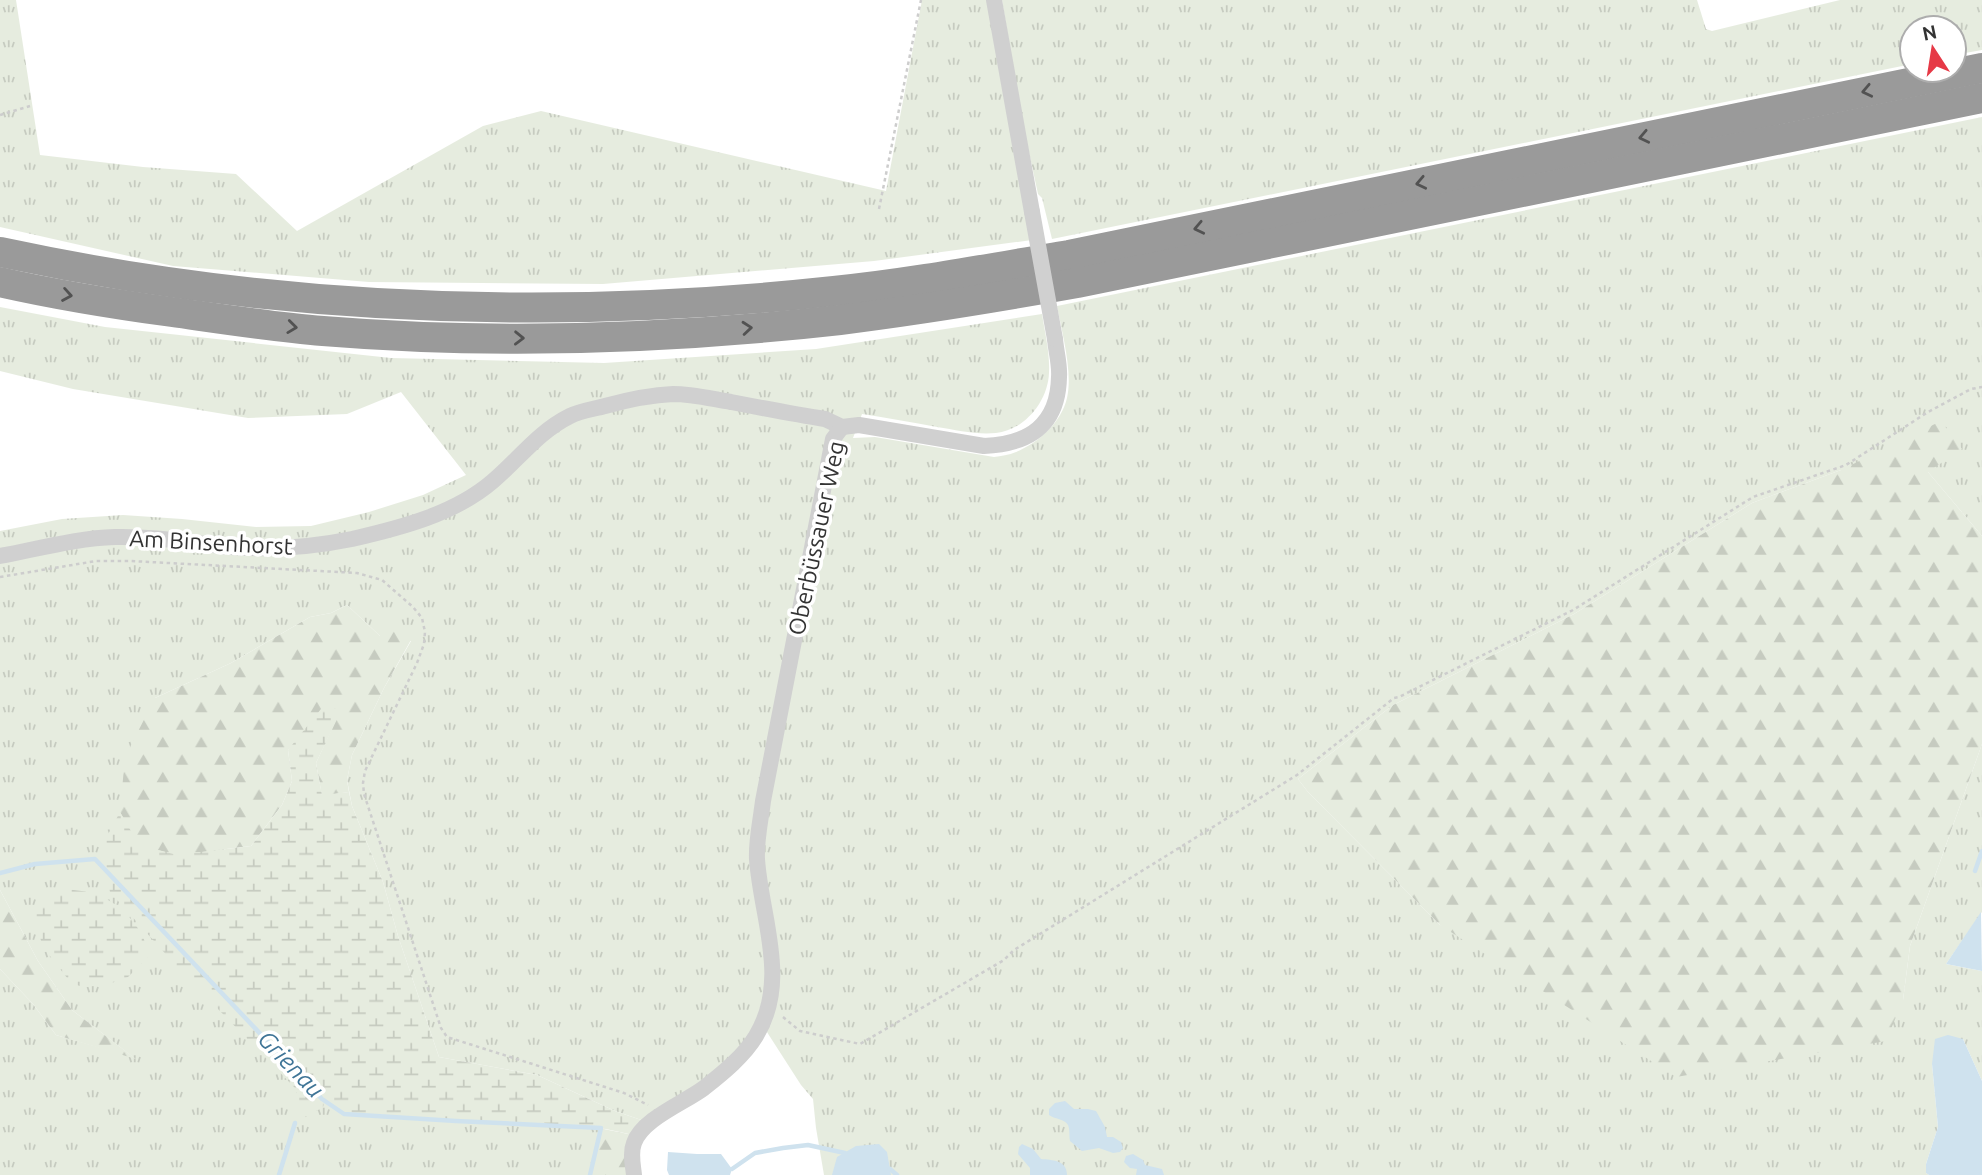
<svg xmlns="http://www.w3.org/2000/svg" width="1982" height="1175" font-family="Ubuntu,sans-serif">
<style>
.grass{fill:url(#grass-tufts)}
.forest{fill:url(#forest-firs)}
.wetland{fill:url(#wetland-marsh)}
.water{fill:#cfe2ee}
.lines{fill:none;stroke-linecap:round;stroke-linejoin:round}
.stream{stroke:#cfe2ee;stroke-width:4.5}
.path{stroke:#cdcdcd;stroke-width:2.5;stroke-dasharray:3.5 3.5;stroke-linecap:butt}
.minor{stroke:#d0d0d0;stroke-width:16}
.motorway{stroke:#9a9a9a;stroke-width:30}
.minor-bridge{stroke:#d0d0d0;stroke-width:16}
.oneway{stroke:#525252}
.labels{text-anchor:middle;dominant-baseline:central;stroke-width:7;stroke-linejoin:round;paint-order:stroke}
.street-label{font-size:23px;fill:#333;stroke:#fff}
.water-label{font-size:24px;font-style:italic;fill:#3f7597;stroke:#fff}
</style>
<defs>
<pattern id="grass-tufts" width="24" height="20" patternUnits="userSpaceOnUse" patternTransform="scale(1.75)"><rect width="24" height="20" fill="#e6ecdf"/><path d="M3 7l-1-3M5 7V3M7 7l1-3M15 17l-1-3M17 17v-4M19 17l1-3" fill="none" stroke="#c6cbc0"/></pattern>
<pattern id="forest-firs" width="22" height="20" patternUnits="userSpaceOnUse" patternTransform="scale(1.75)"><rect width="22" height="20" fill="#e6ecdf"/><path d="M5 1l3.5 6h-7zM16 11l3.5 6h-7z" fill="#c6cbc0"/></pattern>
<pattern id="wetland-marsh" width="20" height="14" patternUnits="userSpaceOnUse" patternTransform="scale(1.75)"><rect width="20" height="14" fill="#e6ecdf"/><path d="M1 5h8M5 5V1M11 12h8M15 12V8" fill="none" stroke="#c6cbc0"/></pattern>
</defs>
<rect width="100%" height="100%" fill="#fff"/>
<!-- grass -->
<g class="grass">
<polygon points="0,0 16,0 40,155 143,167 236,174 297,231 483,126 541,111 886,191 922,0 987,0 1032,240 874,261 603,284 369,282 173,266 0,227"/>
<polygon points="1002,0 1697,0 1706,29 1712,31 1840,0 1982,0 1982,50 1954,55 1954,28 1912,28 1912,64 1052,239 1042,198 1038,194 1022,120"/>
<path d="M1982,117V536L1928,472L1841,470L1752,503L1574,614L1393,705L1298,779L1308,792L1440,925L1903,1000L1910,946L1982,744V912L1946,964L1982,971V1081L1963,1039L1932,1064L1938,1127L1926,1164V1173L1929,1175H824L816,1128L813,1099L801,1085L765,1029L650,1123L615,1111L537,1075L439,1057L398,936L383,882L352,806L347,780L352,755L384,688L411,641L380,636L347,605L331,613L310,617L231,663L155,698L345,1114L456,1121L601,1128L590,1175H0V969L33,1004L56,1035L133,1057L72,1010L38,961L0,890V531L62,519L123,515L182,519L256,527L311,526L369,512L423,495L466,475L401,392L347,414L248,418L73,389L0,371V307L105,327L391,358L604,363L816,349L1042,314C1045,333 1050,353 1049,373C1048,401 1025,430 996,433C976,435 957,430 937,427C912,422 887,418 862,414L853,438L875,437L994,457C1001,456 1009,455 1016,452C1038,443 1061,423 1067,398C1073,372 1062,333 1057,306Z"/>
</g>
<!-- forest -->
<g class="forest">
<polygon points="1941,421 1962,449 1928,472 1982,536 1982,744 1910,946 1903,1000 1886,1041 1676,1077 1440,925 1308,792 1298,779 1393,705 1574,614 1752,503 1841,470"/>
<polygon points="347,605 380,636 394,630 411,640 384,688 352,755 347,780 349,792 322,796 316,763 340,711 288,750 292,781 282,805 251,846 177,855 139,845 120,812 125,757 155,698 231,663 310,617 331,613"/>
<polygon points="0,890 38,961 72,1010 136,1059 56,1035 33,1004 0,969"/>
<polygon points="599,1128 638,1136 634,1175 589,1175"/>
</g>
<!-- wetland -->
<g class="wetland">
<polygon points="325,704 341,711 316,763 322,795 349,792 352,806 383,882 398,936 439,1057 537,1075 615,1111 650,1123 638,1136 601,1128 456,1121 344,1114 325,1100 323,1107 295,1123 297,1111 297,1090 179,969 110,892 106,872 105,840 120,812 139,845 177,855 251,846 282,805 292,781 288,750"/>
<path d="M66,889L97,893L124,910L143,935L148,957L128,977L106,985L83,987L71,983L43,947L34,918C42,901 48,893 66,889Z"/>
</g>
<!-- water -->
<g class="water">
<polygon points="1981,912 1982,971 1946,964"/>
<polygon points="1948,1035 1963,1039 1982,1081 1982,1175 1929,1175 1926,1173 1926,1164 1938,1127 1932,1064 1935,1039"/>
<path d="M1065,1101L1074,1109H1088L1096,1111L1105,1127L1107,1137H1113L1121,1142L1123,1148L1120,1152L1113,1153L1099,1148L1082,1151L1070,1141C1069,1136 1070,1129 1068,1125C1065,1119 1054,1119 1049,1115V1109L1055,1103Z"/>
<polygon points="879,1144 887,1152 891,1175 832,1175 837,1157 856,1146"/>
<path d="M1022,1144L1033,1149L1041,1159C1052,1160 1067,1160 1067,1175H1030V1168L1018,1154L1019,1147Z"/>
<polygon points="668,1152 697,1154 721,1154 732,1169 730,1175 669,1175 667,1170"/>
<polygon points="1133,1154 1143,1160 1145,1165 1162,1169 1164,1175 1136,1175 1137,1169 1130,1168 1124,1162 1126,1156"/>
</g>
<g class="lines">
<!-- stream -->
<g class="stream">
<polyline points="1975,871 1982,851"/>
<polyline points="0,873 35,864 95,859 322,1099 344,1114 456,1121 601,1128 590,1175"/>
<polyline points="732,1169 755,1153 783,1148 808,1145 845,1153"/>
<polyline points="890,1169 897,1175"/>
<polyline points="279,1175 295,1123"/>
</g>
<!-- path -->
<g class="path">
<polyline points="0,115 30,106"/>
<polyline points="879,209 921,0"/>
<polyline points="0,577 96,561 131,561 357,573 382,580 413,607 422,618 425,632 424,644 417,663 365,771 363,783 364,794 441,1028 447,1037 624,1093 648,1105"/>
<polyline points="783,1017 800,1031 860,1044 1004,960 1014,950 1297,775 1394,698 1399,697 1573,610 1753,497 1846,465 1928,412 1971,389 1982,387"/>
</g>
<!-- minor -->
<g class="minor">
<polyline points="994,0 1032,212"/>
<path d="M0,556C38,549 77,538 115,537C154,536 192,543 231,547C271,550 313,547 352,539C400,528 455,514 493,481C519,459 538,432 570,416C580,411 594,409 605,406C627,400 650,395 673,394C692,394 712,399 731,402C762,408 793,414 825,419L842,427L859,425L984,446C1029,444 1058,425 1059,377C1060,365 1056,351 1055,339"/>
<path d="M634,1175C633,1165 630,1153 634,1143C642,1119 684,1103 704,1088C723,1073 744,1056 756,1036C790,980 761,918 757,859C756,840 761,819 763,801L833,439L842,427"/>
</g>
<!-- motorway -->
<g class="motorway">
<path d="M0,252C274,311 555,321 834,291C913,283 991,268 1069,255L1982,68"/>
<path d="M0,282C57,295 114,304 172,312C222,319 273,327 323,331C495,345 670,339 840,320C920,310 999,297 1077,283L1982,98"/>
</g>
<!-- minor-bridge -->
<polyline class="minor-bridge" points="1032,212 1055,339"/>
</g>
<!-- one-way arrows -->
<defs><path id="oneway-chevron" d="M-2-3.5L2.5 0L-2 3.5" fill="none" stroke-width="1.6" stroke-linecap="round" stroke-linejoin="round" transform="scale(1.75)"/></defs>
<g class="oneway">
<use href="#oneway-chevron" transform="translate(1867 91) rotate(168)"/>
<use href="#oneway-chevron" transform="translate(1644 137) rotate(168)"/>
<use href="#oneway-chevron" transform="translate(1421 183) rotate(168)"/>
<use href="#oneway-chevron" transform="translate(1199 228) rotate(168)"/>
<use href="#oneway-chevron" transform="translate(67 295) rotate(10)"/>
<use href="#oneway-chevron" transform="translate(292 327) rotate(7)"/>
<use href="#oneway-chevron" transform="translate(747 328) rotate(-5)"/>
<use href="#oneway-chevron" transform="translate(519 338) rotate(1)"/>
</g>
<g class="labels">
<!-- street labels -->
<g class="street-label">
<text transform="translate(816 538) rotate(-78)">Oberbüssauer Weg</text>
<text transform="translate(211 542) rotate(3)">Am Binsenhorst</text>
</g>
<!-- water labels -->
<g class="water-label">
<text transform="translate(291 1064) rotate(46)">Grienau</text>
</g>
</g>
<!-- north arrow -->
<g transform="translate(1933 49) rotate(348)"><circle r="33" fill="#ffffff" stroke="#adadad" stroke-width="2"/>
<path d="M0-5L12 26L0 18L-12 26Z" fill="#e63946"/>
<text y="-10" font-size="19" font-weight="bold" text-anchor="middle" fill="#333333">N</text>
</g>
</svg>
